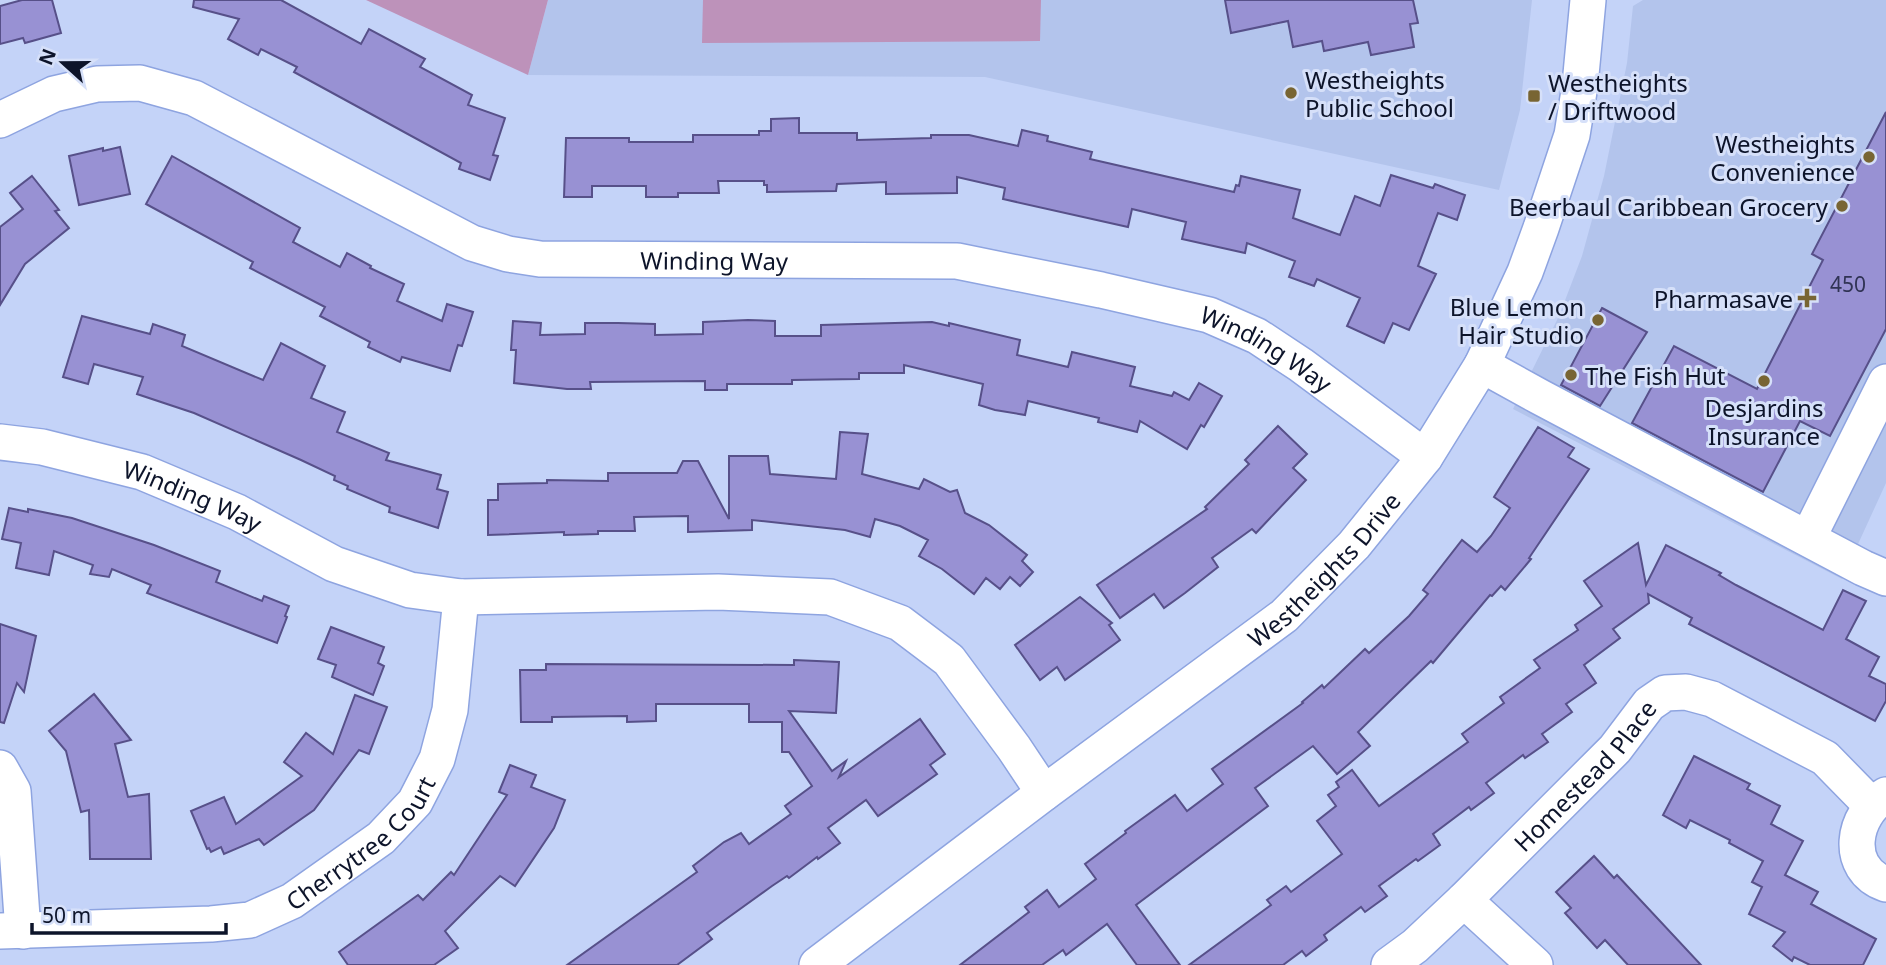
<svg xmlns="http://www.w3.org/2000/svg" width="1886" height="965" font-family="'Noto Sans',sans-serif">
<style>
.built{fill:#b3c4ec}
.park{fill:#bd92ba}
.building{fill:#9891d3;stroke:#575089;stroke-width:2}
.lines{fill:none;stroke-linecap:round;stroke-linejoin:round}
.minor-casing{stroke:#8ea4e0;stroke-width:38}
.minor{stroke:#fff;stroke-width:35}
.poi-dot{fill:#786533;stroke:#d6e0f9;stroke-width:2.5}
.labels{text-anchor:middle;dominant-baseline:central;stroke-width:6;stroke-linejoin:round;paint-order:stroke}
.number-label{font-size:21px;fill:#303354}
.poi-label{font-size:24px;fill:#0d142a;stroke:#d6e0f9;text-anchor:end}
.street-label{font-size:24px;fill:#0d142a;stroke:#d6e0f9}
</style>
<rect width="100%" height="100%" fill="#c4d3f8"/>
<!-- built -->
<g class="built">
<polygon points="548,0 1532,0 1520,110 1499,190 985,77 528,75"/>
<polygon points="1643,0 1886,0 1886,483 1842,579 1513,409 1559,316 1582,256 1604,176 1627,63 1633,6"/>
</g>
<!-- park -->
<g class="park">
<polygon points="366,0 548,0 528,75"/>
<polygon points="703,0 1041,0 1040,41 702,43"/>
</g>
<!-- building -->
<g class="building">
<polygon points="22,0 52,0 61,33 25,43 23,38 0,44 0,6"/>
<polygon points="194,0 281,0 361,44 369,29 425,59 420,67 472,95 468,105 505,118 493,155 498,156 490,180 459,169 461,163 294,72 297,67 261,49 258,55 228,39 239,19 193,7"/>
<polygon points="1225,0 1413,0 1418,23 1410,24 1414,47 1371,55 1368,42 1324,51 1322,41 1293,47 1288,21 1231,33"/>
<polygon points="1886,112 1886,329 1830,436 1800,421 1763,492 1632,423 1674,346 1757,389 1823,260 1812,254"/>
<polygon points="799,118 799,133 857,133 857,140 931,138 931,135 969,135 1018,146 1022,130 1048,136 1047,141 1092,152 1090,159 1234,192 1236,185 1239,186 1241,176 1300,190 1293,218 1340,235 1355,196 1380,206 1391,175 1433,188 1435,184 1465,195 1457,220 1438,213 1418,266 1436,274 1409,330 1393,323 1384,343 1347,326 1360,298 1317,279 1314,286 1289,277 1295,261 1247,243 1245,253 1182,239 1186,222 1132,209 1128,227 1003,199 1005,188 957,177 957,193 886,194 886,182 837,184 836,191 767,192 767,185 764,185 764,181 718,181 719,193 678,193 678,197 646,197 646,186 592,186 592,197 564,197 566,138 629,138 629,142 693,142 693,135 759,135 759,131 771,131 771,119"/>
<polygon points="120,147 130,194 79,205 69,156 103,148 103,151"/>
<polygon points="172,156 300,228 293,242 340,267 347,253 371,266 370,268 404,284 397,301 442,321 447,304 473,312 462,346 458,345 450,371 402,357 400,362 368,347 370,342 320,316 325,307 250,268 253,262 146,204"/>
<polygon points="32,176 59,210 55,211 69,228 25,264 0,305 0,227 23,209 10,193"/>
<polygon points="1602,308 1647,332 1600,406 1561,385"/>
<polygon points="82,316 150,334 153,324 185,335 182,346 263,380 281,343 325,366 311,398 345,412 337,432 389,453 386,460 441,475 437,489 448,492 438,528 389,512 390,507 347,489 348,486 334,480 335,476 301,460 194,413 137,394 143,377 94,364 88,384 63,377"/>
<polygon points="748,320 775,321 775,336 821,336 821,325 932,322 949,326 949,323 1020,340 1017,355 1068,367 1072,352 1135,367 1130,386 1172,396 1174,392 1189,400 1199,383 1222,396 1204,427 1201,425 1187,449 1140,421 1137,432 1098,422 1099,418 1028,401 1025,415 995,410 979,405 983,384 904,365 904,373 859,373 859,379 792,380 792,384 727,384 727,390 705,390 705,381 590,382 591,389 567,389 514,383 516,350 511,350 513,321 541,323 540,335 585,334 585,323 618,323 655,324 655,335 703,334 703,322"/>
<polygon points="1278,426 1307,454 1293,468 1306,480 1256,533 1252,529 1212,558 1218,567 1185,593 1164,608 1154,594 1120,618 1097,585 1207,509 1205,507 1249,464 1245,460"/>
<polygon points="1538,427 1574,448 1568,457 1589,469 1529,558 1531,559 1505,590 1501,586 1492,596 1490,595 1433,663 1431,661 1358,732 1370,746 1337,774 1313,746 1255,788 1268,806 1136,905 1180,965 1137,965 1107,924 1066,955 1063,950 1042,965 960,965 1029,912 1025,907 1047,890 1059,907 1096,879 1085,864 1126,833 1125,831 1175,795 1187,811 1223,784 1212,769 1303,703 1302,702 1322,685 1324,688 1365,649 1369,653 1409,616 1428,594 1423,590 1462,540 1477,552 1491,536 1510,508 1494,497"/>
<polygon points="840,432 868,434 862,474 919,489 924,479 950,492 957,490 965,513 989,525 1027,555 1022,561 1033,572 1020,586 1010,577 1000,589 986,578 974,594 942,569 919,556 928,540 900,526 875,519 870,537 845,530 752,520 752,530 688,532 688,516 634,517 635,531 598,531 598,534 564,535 564,532 488,535 488,500 498,500 498,484 547,483 547,480 608,481 608,473 677,473 683,461 698,461 729,519 729,456 768,456 770,474 836,479"/>
<polygon points="9,508 28,512 28,509 72,518 154,545 220,571 216,582 262,601 264,596 289,606 285,616 287,617 277,643 147,593 151,585 112,569 109,577 90,574 93,565 54,551 49,575 16,568 21,543 2,539"/>
<polygon points="1638,543 1646,585 1666,545 1721,573 1719,575 1736,585 1823,630 1843,590 1866,601 1846,639 1879,657 1869,676 1886,684 1886,701 1875,721 1689,624 1692,618 1648,594 1649,603 1613,629 1620,638 1584,665 1596,683 1566,704 1572,712 1542,734 1548,742 1525,758 1523,755 1486,783 1494,793 1471,810 1469,807 1433,834 1440,845 1418,861 1416,859 1379,886 1387,896 1365,912 1361,907 1324,935 1327,940 1306,956 1302,951 1283,965 1189,965 1271,905 1267,900 1286,886 1291,892 1342,854 1317,821 1336,806 1328,795 1339,787 1336,782 1352,770 1379,806 1468,742 1462,734 1504,703 1500,697 1540,668 1534,660 1578,630 1575,625 1602,606 1584,581"/>
<polygon points="1080,597 1112,623 1109,625 1120,640 1065,680 1057,667 1040,680 1015,645"/>
<polygon points="0,624 36,636 24,692 17,683 4,723 0,722"/>
<polygon points="331,627 384,647 378,663 384,666 373,695 332,677 336,665 318,659"/>
<polygon points="794,660 839,662 836,713 789,711 832,771 846,761 839,777 920,719 945,754 930,765 937,774 878,816 866,800 828,828 840,843 818,859 817,857 789,878 787,876 772,886 722,922 707,933 712,939 677,965 567,965 697,872 693,866 724,842 741,833 749,844 791,814 785,806 812,786 789,752 782,752 782,722 749,722 749,704 656,704 656,721 627,722 627,716 552,717 552,722 521,722 520,670 546,670 546,664 794,665"/>
<polygon points="94,694 131,740 115,744 128,797 149,794 151,859 90,859 89,810 81,812 66,751 49,731"/>
<polygon points="355,695 387,707 369,754 359,750 314,810 264,845 259,839 224,854 221,847 211,852 209,848 207,849 191,811 224,797 236,824 302,776 284,762 306,733 333,754"/>
<polygon points="1694,756 1750,784 1747,789 1780,806 1771,824 1803,841 1785,875 1818,892 1811,904 1876,939 1863,965 1810,965 1794,957 1792,961 1773,946 1785,932 1749,914 1762,887 1752,882 1763,861 1729,843 1730,840 1690,820 1686,828 1663,815"/>
<polygon points="510,765 536,775 531,787 565,800 554,828 515,886 500,876 445,931 458,948 434,965 348,965 339,952 418,895 423,900 451,872 454,875 507,795 499,792"/>
<polygon points="1594,856 1614,878 1617,875 1701,965 1628,965 1605,940 1597,948 1565,913 1571,908 1556,892"/>
</g>
<g class="lines">
<defs>
<g id="minor">
<path id="s1" d="M0,120L54,94L97,84L140,83L194,98L472,243L508,254L540,259L957,261L1101,290L1209,315L1257,336L1301,365L1425,457"/>
<polyline points="1482,365 1540,397 1863,568 1886,578"/>
<path id="s2" d="M0,442L42,447L142,472L237,512L334,564L410,590L461,597L718,592L830,597L900,623L949,660L1014,748L1044,793"/>
<polyline points="1808,538 1886,382"/>
<polyline points="0,768 13,791 23,931"/>
<path d="M1886,795C1852,814 1843,869 1886,884"/>
<polyline points="1464,900 1535,965"/>
<path id="s3" d="M0,931L211,924L250,920L292,901L381,838L415,802L437,759L450,710L461,597"/>
<path id="s4" d="M817,965L1044,793L1284,616L1354,545L1425,457L1482,365L1525,272L1541,228L1572,135L1580,85L1588,0"/>
<path id="s5" d="M1389,965L1415,946L1464,900L1615,749L1649,704L1665,693L1686,692L1712,699L1825,758L1871,805"/>
</g>
</defs>
<!-- minor casing -->
<use href="#minor" class="minor-casing"/>
<!-- minor -->
<use href="#minor" class="minor"/>
</g>
<!-- markers -->
<g class="poi-dot">
<circle cx="1291" cy="93" r="7"/>
<rect x="1527" y="89" width="14" height="14" rx="3.5"/>
<circle cx="1869" cy="157" r="7"/>
<circle cx="1842" cy="206" r="7"/>
<path d="M1803.5 287.5h7v7h7v7h-7v7h-7v-7h-7v-7h7z"/>
<circle cx="1598" cy="320" r="7"/>
<circle cx="1571" cy="375" r="7"/>
<circle cx="1764" cy="381" r="7"/>
</g>
<g class="labels">
<!-- number labels -->
<g class="number-label">
<text x="1848" y="284">450</text>
</g>
<!-- poi labels -->
<g class="poi-label">
<text x="1305" y="79" text-anchor="start">Westheights<tspan x="1305" dy="28">Public School</tspan></text>
<text x="1548" y="82" text-anchor="start">Westheights<tspan x="1548" dy="28">/ Driftwood</tspan></text>
<text x="1855" y="143">Westheights<tspan x="1855" dy="28">Convenience</tspan></text>
<text x="1828" y="206">Beerbaul Caribbean Grocery</text>
<text x="1793" y="298">Pharmasave</text>
<text x="1584" y="306">Blue Lemon<tspan x="1584" dy="28">Hair Studio</tspan></text>
<text x="1585" y="375" text-anchor="start">The Fish Hut</text>
<text x="1764" y="407" text-anchor="middle">Desjardins<tspan x="1764" dy="28">Insurance</tspan></text>
</g>
<!-- street labels -->
<g class="street-label">
<text stroke="none"><textPath href="#s1" startOffset="761">Winding Way</textPath></text>
<text stroke="none"><textPath href="#s1" startOffset="1328">Winding Way</textPath></text>
<text stroke="none"><textPath href="#s2" startOffset="201">Winding Way</textPath></text>
<text stroke="none"><textPath href="#s4" startOffset="644">Westheights Drive</textPath></text>
<text stroke="none"><textPath href="#s5" startOffset="273">Homestead Place</textPath></text>
<text stroke="none"><textPath href="#s3" startOffset="387">Cherrytree Court</textPath></text>
</g>
</g>
<!-- north arrow -->
<g transform="translate(63 63) rotate(291)" stroke="#d6e0f9" stroke-width="5" paint-order="stroke">
<path d="M0-5L12 26L0 18L-12 26Z" fill="#0d142a"/>
<text y="-10" font-size="19" font-weight="bold" text-anchor="middle" fill="#0d142a">N</text>
</g>
<!-- scale -->
<path d="M32 923v10h194v-10" fill="none" stroke="#0d142a" stroke-width="3.5"/>
<text x="42" y="923" font-size="21" fill="#0d142a" stroke="#d6e0f9" stroke-width="5" paint-order="stroke">50 m</text>
</svg>
